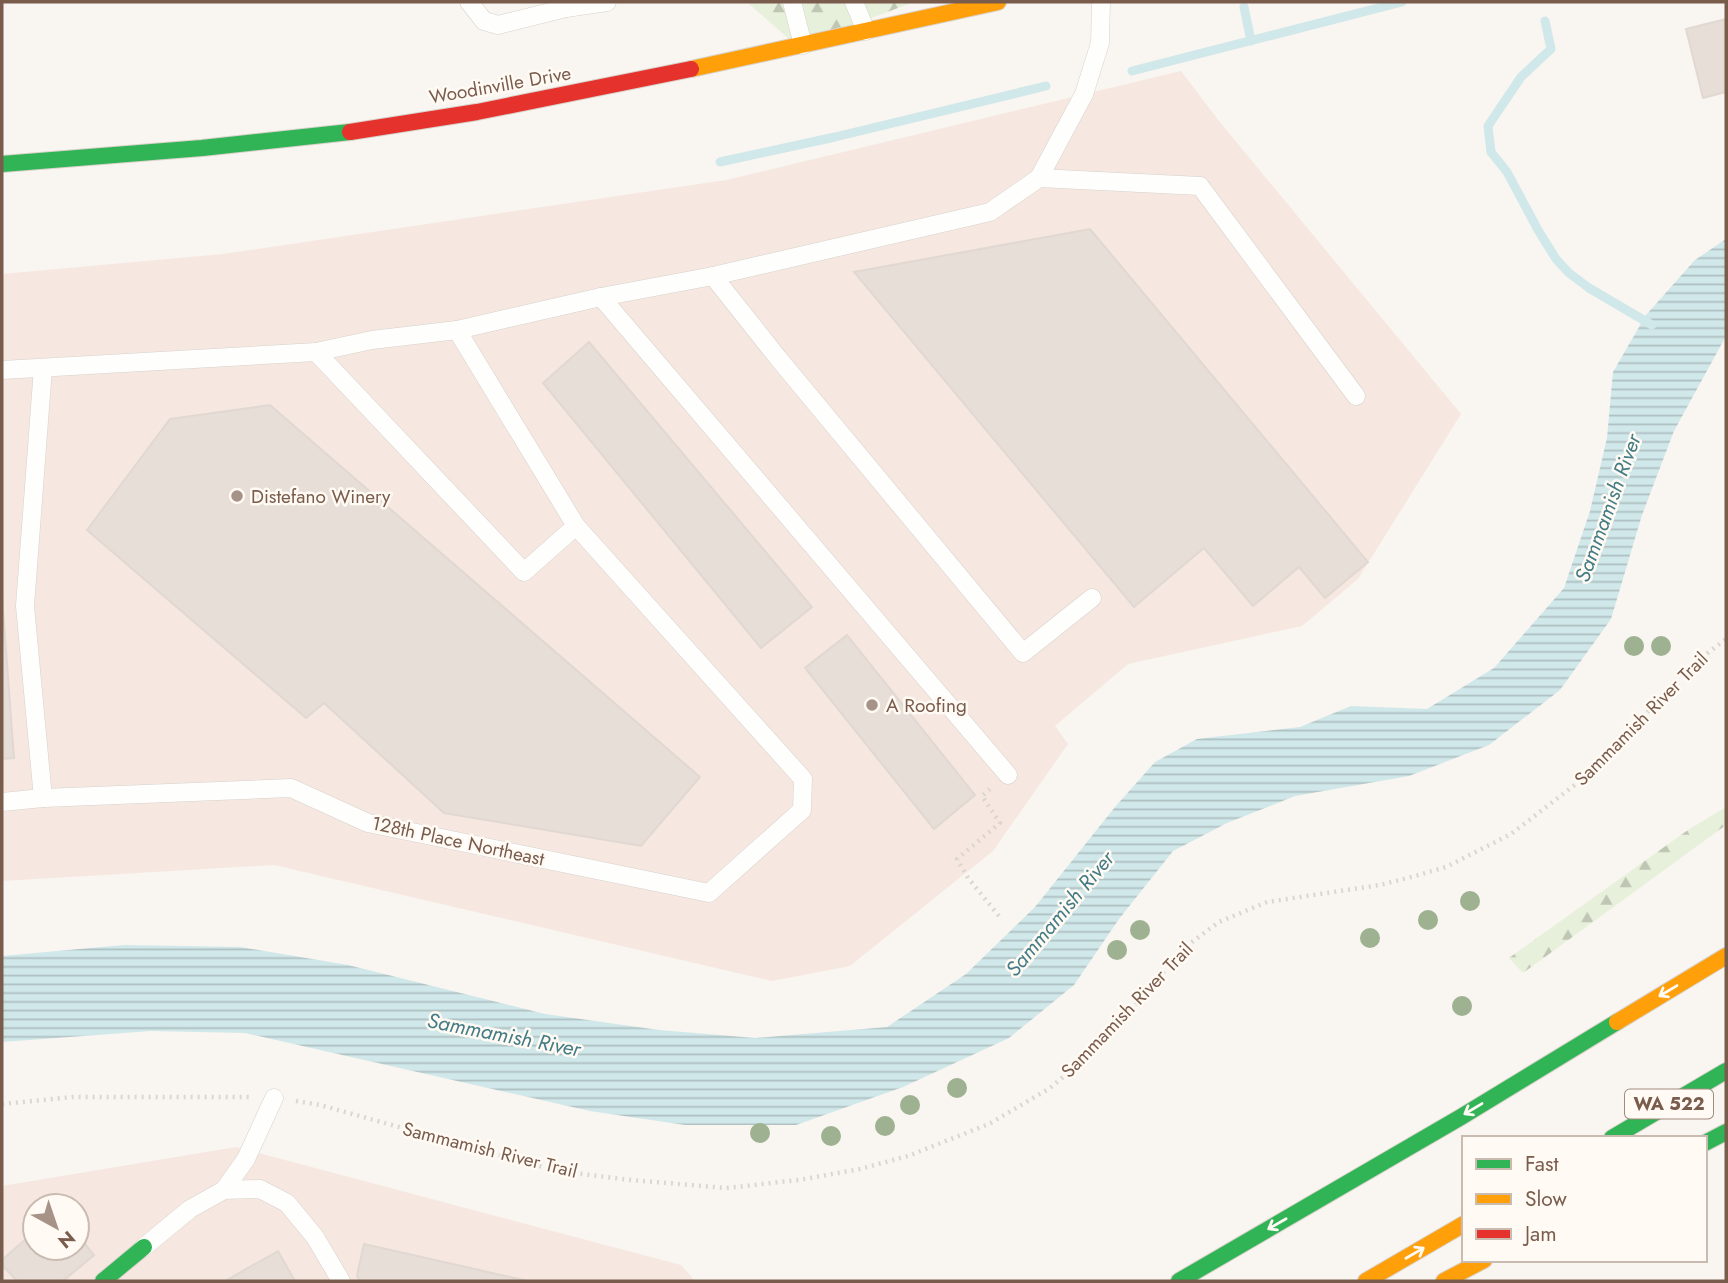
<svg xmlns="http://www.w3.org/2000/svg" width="1728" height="1283" font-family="Jost,sans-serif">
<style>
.commercial{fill:#f6e8e1;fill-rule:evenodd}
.forest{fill:url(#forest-firs)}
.water{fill:url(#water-rules)}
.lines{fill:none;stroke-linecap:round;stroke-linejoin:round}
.stream{stroke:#d0e8ea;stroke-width:9}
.building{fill:#e6ded7;stroke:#e2d8d2;stroke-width:2}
.lane-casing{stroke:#d7d1cb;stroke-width:19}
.fast-casing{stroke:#d9d2cb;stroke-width:18}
.slow-casing{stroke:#d9d2cb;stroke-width:18}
.jam-casing{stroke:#d9d2cb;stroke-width:18}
.path{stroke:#dcd5d0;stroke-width:4.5;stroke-dasharray:2 5;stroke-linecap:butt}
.lane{stroke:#fefefd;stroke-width:18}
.fast{stroke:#30b455;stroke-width:16}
.slow{stroke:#ff9f0a;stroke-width:16}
.jam{stroke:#e5322d;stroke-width:16}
.tree{fill:#9eb190}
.oneway{stroke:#fffaf3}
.poi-dot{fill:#a69286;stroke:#fffaf3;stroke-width:2.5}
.labels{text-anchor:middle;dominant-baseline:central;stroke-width:5;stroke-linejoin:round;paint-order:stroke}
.shield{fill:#fffaf3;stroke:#a28b7f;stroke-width:2}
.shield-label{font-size:18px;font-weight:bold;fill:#7a5c4d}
.street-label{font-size:19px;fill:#7a5c4d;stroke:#fffaf3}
.poi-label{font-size:19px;fill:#7a5c4d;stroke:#fffaf3;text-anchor:start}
.water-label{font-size:21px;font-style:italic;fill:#437c86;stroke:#fffaf3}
</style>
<defs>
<pattern id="forest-firs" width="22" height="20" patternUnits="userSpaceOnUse" patternTransform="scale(1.75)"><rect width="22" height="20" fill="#e7f0db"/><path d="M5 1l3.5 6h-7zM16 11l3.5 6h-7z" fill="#c0c6b4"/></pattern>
<pattern id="water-rules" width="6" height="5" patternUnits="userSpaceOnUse" patternTransform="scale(1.75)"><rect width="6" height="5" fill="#d0e8ea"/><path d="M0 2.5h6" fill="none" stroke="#aebfc0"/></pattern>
</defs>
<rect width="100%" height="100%" fill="#f9f5f0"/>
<!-- commercial -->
<g class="commercial">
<polygon points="1181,71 1219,121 1461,414 1358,579 1302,626 1128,664 1055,726 1068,744 993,851 850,966 772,981 274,865 2,881 2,274 223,254 726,180"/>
<path d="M236,1147L681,1265L695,1281H2V1186ZM35,1206H77V1248H35Z"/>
</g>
<!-- forest -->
<g class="forest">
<polygon points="747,2 914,2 797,46"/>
<polygon points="1726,807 1726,825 1523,973 1509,958 1688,830"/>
</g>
<!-- water -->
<polygon class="water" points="1726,239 1726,336 1674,431 1642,515 1611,619 1560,690 1489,745 1409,776 1295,796 1227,823 1173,851 1119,919 1074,985 1009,1038 903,1087 796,1125 685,1125 590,1111 245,1033 151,1031 2,1042 2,956 124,945 240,947 348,965 545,1014 659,1030 755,1038 887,1027 966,974 1035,907 1115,807 1155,762 1197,739 1300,727 1351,706 1427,709 1494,668 1564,588 1590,511 1607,438 1613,372 1646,315 1695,260"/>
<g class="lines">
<!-- stream -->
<g class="stream">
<polyline points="1244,7 1251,41"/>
<polyline points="1545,21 1551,49 1521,77 1488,126 1491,152 1507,172 1538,230 1556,259 1569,273 1589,288 1652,325"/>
<polyline points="1132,71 1402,2"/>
<polyline points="720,162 835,137 1046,86"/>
</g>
</g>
<!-- building -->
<g class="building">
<polygon points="1726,19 1726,92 1703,98 1686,29"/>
<polygon points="1090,229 1368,562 1325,598 1299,567 1253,606 1204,548 1134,607 854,272"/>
<polygon points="589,342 812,607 761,648 543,383"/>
<polygon points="270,405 700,777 641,846 444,813 324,703 306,718 87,530 170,419"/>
<polygon points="2,596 14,758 2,759"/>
<polygon points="847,635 975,795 934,829 805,668"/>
<polygon points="35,1231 35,1248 77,1248 77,1234 94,1255 63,1281 17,1281 2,1265 2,1260"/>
<polygon points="364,1244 528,1281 359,1281 357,1275"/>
<polygon points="278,1251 295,1281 225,1281"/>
</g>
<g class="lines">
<defs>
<g id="lane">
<polyline points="469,2 484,21 498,25 566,8"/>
<polyline points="561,2 566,8 607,2"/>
<polyline points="792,2 803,45"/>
<polyline points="854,2 866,31"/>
<polyline points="1039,178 1084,94 1100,43 1101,2"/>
<polyline points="713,276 778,358 1023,653 1092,598"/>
<polyline points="601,297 1008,775"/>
<polyline points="316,352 524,572 576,526 457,330"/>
<polyline points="2,370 316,352 372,340 457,330 601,297 713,276 990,212 1039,178 1200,186 1356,396"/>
<polyline points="43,798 25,606 43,368"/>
<polyline points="2,802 43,798 291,788 368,823 709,893 802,810 803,779 576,526"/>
<polyline points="224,1190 246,1159 274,1098"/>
<polyline points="144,1247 190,1209 224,1190 260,1189 287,1203 315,1237 341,1281"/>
</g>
<g id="fast">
<polyline points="2,164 202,148 350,132"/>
<polyline points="1612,1138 1726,1071"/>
<polyline points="1705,1143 1726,1132"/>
<polyline points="103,1281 144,1247"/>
<polyline points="1179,1281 1461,1117 1617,1022"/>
</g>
<g id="slow">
<polyline points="691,69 998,2"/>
<polyline points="1617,1022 1726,956"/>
<polyline points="1366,1281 1464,1224"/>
<polyline points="1444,1281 1484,1260"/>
</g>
<polyline id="jam" points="350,132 477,112 691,69"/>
</defs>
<!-- lane casing -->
<use href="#lane" class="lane-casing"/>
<!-- fast casing -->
<use href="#fast" class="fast-casing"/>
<!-- slow casing -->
<use href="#slow" class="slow-casing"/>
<!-- jam casing -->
<use href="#jam" class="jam-casing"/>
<!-- path -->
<g class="path">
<polyline points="990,789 982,796 1000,823 957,859 968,878 999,916"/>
<polyline points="296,1101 320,1105 557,1171 631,1180 726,1188 799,1180 860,1169 908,1156 989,1124 1050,1088 1081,1062 1121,1021 1184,948 1219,922 1267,902 1380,885 1415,876 1446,867 1511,834 1580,781 1619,743 1687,669 1726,639"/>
<polyline points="2,1104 73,1097 249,1097"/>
</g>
<!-- lane -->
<use href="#lane" class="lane"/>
<!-- fast -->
<use href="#fast" class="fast"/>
<!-- slow -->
<use href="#slow" class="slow"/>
<!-- jam -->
<use href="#jam" class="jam"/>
</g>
<!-- trees -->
<g class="tree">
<circle cx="1634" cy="646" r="10"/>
<circle cx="1661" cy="646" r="10"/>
<circle cx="1470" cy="901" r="10"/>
<circle cx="1428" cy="920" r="10"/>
<circle cx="1140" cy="930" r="10"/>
<circle cx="1370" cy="938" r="10"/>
<circle cx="1117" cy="950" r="10"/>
<circle cx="1462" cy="1006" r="10"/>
<circle cx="957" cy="1088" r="10"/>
<circle cx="910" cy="1105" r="10"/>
<circle cx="885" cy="1126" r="10"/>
<circle cx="760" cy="1133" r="10"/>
<circle cx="831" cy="1136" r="10"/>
</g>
<!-- one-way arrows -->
<defs><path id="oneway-shaft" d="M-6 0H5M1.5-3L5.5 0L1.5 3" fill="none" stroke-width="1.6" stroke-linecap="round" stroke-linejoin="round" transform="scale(1.75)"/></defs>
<g class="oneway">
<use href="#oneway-shaft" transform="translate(1668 991) rotate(149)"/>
<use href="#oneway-shaft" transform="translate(1473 1109) rotate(149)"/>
<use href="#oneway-shaft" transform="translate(1277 1224) rotate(150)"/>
<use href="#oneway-shaft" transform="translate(1415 1253) rotate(-30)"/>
</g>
<!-- markers -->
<g class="poi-dot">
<circle cx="237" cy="496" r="7"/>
<circle cx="872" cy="705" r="7"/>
</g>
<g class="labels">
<!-- shield labels -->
<rect class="shield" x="1625" y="1089.5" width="88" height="29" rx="5"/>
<g class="shield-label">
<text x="1669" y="1104">WA 522</text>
</g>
<!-- street labels -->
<g class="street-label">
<text transform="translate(500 85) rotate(-10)">Woodinville Drive</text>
<text transform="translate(1641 719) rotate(-45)">Sammamish River Trail</text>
<text transform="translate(458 841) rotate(12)">128th Place Northeast</text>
<text transform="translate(1127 1010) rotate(-46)">Sammamish River Trail</text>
<text transform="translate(490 1150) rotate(14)">Sammamish River Trail</text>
</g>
<!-- poi labels -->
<g class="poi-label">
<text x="251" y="496">Distefano Winery</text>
<text x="886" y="705">A Roofing</text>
</g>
<!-- water labels -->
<g class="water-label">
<text transform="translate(1608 508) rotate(-70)">Sammamish River</text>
<text transform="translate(1060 914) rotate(-50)">Sammamish River</text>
<text transform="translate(504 1035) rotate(11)">Sammamish River</text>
</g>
</g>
<!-- border -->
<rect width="1728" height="1283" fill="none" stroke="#7a5c4d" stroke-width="7"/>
<!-- legend -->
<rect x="1462" y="1136" width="245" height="126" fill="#fffaf3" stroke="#cabbb1" stroke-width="2"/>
<rect x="1476" y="1159" width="35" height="10" fill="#30b455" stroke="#cabbb1" stroke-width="2"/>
<text x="1525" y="1171" font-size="21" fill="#7a5c4d">Fast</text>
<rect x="1476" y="1194" width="35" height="10" fill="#ff9f0a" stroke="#cabbb1" stroke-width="2"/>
<text x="1525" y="1206" font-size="21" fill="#7a5c4d">Slow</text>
<rect x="1476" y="1229" width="35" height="10" fill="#e5322d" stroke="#cabbb1" stroke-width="2"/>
<text x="1525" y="1241" font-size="21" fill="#7a5c4d">Jam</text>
<!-- north arrow -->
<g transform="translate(56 1227) rotate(140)"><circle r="33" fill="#fffaf3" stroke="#cabbb1" stroke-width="2"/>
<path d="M0-5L12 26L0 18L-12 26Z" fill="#a69286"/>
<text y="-10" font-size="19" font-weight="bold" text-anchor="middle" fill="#7a5c4d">N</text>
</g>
</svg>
